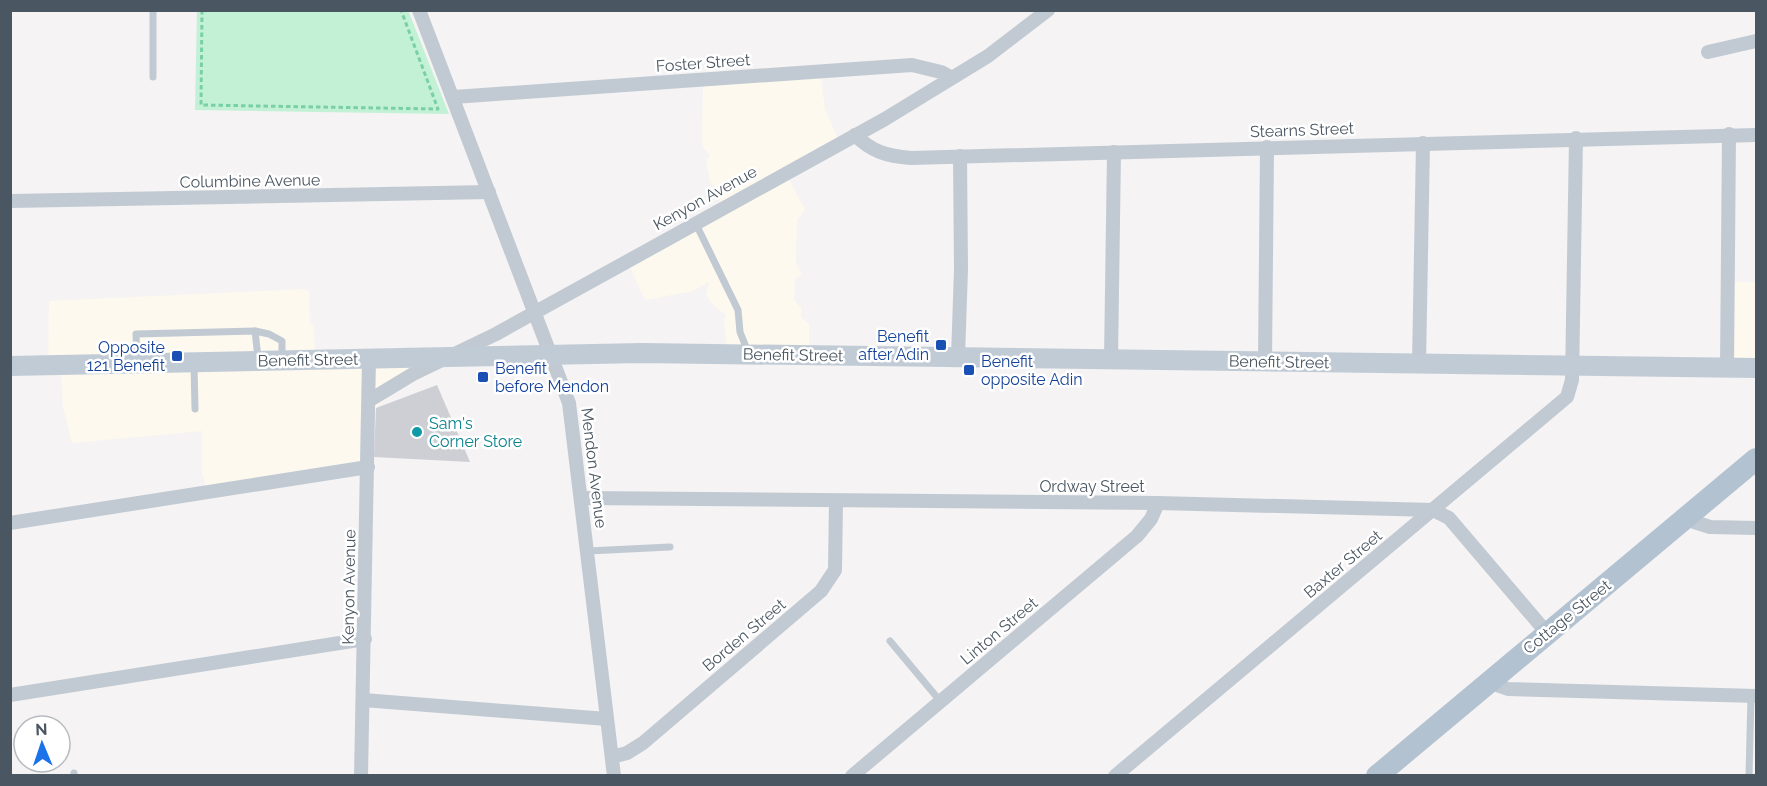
<svg xmlns="http://www.w3.org/2000/svg" width="1767" height="786" font-family="Raleway,sans-serif">
<style>
.commercial{fill:#fdf9ef}
.green{fill:#c3f1d5}
.building{fill:#cdcfd5}
.lines{fill:none;stroke-linecap:round;stroke-linejoin:round}
.path{stroke:#7ad0a6;stroke-width:3;stroke-dasharray:4.5 3;stroke-linecap:butt}
.lane{stroke:#c1cad2;stroke-width:7}
.street{stroke:#c1cad2;stroke-width:14}
.secondary{stroke:#c1cbd6;stroke-width:20}
.primary{stroke:#b3c2d1;stroke-width:22}
.transit-dot{fill:#1a4fb4;stroke:#fff;stroke-width:2}
.culture-dot{fill:#0f9aa8;stroke:#fff;stroke-width:2}
.labels{text-anchor:middle;dominant-baseline:central;stroke-width:5;stroke-linejoin:round;paint-order:stroke}
.street-label{font-size:16px;fill:#4a5661;stroke:#fff}
.transit-label{font-size:16px;fill:#164399;stroke:#fff;text-anchor:end}
.culture-label{font-size:16px;fill:#0d838f;stroke:#fff;text-anchor:start}
</style>
<rect width="100%" height="100%" fill="#f5f3f3"/>
<!-- commercial -->
<g class="commercial">
<polygon points="821,77 825,110 843,149 789,179 805,210 797,220 796,263 802,275 795,279 794,300 801,308 801,317 809,324 809,358 728,360 724,319 726,315 714,306 706,295 709,282 693,291 645,300 629,265 725,210 710,180 706,161 710,155 702,146 703,85"/>
<polygon points="1734,282 1756,282 1756,372 1726,372"/>
<polygon points="303,289 309,291 310,322 314,328 315,362 442,363 392,393 373,411 365,474 209,497 202,473 202,431 72,443 63,406 61,372 48,369 49,301"/>
</g>
<!-- green -->
<polygon class="green" points="408,10 449,114 195,110 197,11"/>
<!-- building -->
<polygon class="building" points="437,385 470,462 374,457 376,408"/>
<g class="lines">
<!-- path -->
<polyline class="path" points="202,10 201,105 438,109 401,10"/>
<!-- lane -->
<g class="lane">
<polyline points="153,77 153,10"/>
<polyline points="695,222 738,310 740,332 748,352"/>
<polyline points="255,331 269,334 282,341 282,358"/>
<polyline points="137,362 136,334 255,331 258,358"/>
<polyline points="194,365 195,409"/>
<polyline points="588,551 670,547"/>
<polyline points="890,641 941,702"/>
<polyline points="74,773 74,776"/>
<polyline points="1749,776 1751,696"/>
</g>
<!-- street -->
<g class="street">
<polyline points="419,10 569,403 614,776"/>
<polyline points="1708,52 1756,41"/>
<polyline points="454,97 912,65 941,72 952,78"/>
<path d="M855,135C872,152 887,156 911,158L1756,135"/>
<polyline points="10,201 489,192"/>
<polyline points="958,357 961,269 960,156"/>
<polyline points="1111,360 1114,152"/>
<polyline points="1265,362 1267,147"/>
<polyline points="1419,364 1423,143"/>
<polyline points="1727,368 1729,134"/>
<polyline points="370,400 413,374 496,334 885,119 988,56 1048,10"/>
<polyline points="582,498 1158,503 1433,510 1449,518 1547,633"/>
<polyline points="1685,519 1710,527 1756,528"/>
<polyline points="10,523 368,467"/>
<polyline points="1488,682 1508,689 1756,696"/>
<polyline points="10,695 365,639"/>
<polyline points="363,700 607,719"/>
<polyline points="612,757 627,753 643,743 821,591 835,570 836,501"/>
<polyline points="361,776 369,359"/>
<polyline points="852,776 1137,536 1151,519 1158,503"/>
<polyline points="1115,776 1567,397 1572,380 1576,138"/>
</g>
<!-- secondary -->
<polyline class="secondary" points="10,366 642,353 1756,368"/>
<!-- primary -->
<polyline class="primary" points="1377,776 1756,459"/>
</g>
<!-- markers -->
<g class="transit-dot">
<rect x="935" y="339" width="12" height="12" rx="3"/>
<rect x="171" y="350" width="12" height="12" rx="3"/>
<rect x="963" y="364" width="12" height="12" rx="3"/>
<rect x="477" y="371" width="12" height="12" rx="3"/>
</g>
<circle class="culture-dot" cx="417" cy="432" r="6"/>
<g class="labels">
<!-- street labels -->
<g class="street-label">
<text transform="translate(703 63) rotate(-4)">Foster Street</text>
<text transform="translate(1302 130) rotate(-2)">Stearns Street</text>
<text transform="translate(250 181) rotate(-1)">Columbine Avenue</text>
<text transform="translate(705 198) rotate(-29)">Kenyon Avenue</text>
<text transform="translate(793 355) rotate(1)">Benefit Street</text>
<text transform="translate(308 360) rotate(-1)">Benefit Street</text>
<text transform="translate(1279 362) rotate(1)">Benefit Street</text>
<text transform="translate(594 468) rotate(83)">Mendon Avenue</text>
<text x="1092" y="486">Ordway Street</text>
<text transform="translate(1343 564) rotate(-40)">Baxter Street</text>
<text transform="translate(349 587) rotate(-89)">Kenyon Avenue</text>
<text transform="translate(1567 617) rotate(-39)">Cottage Street</text>
<text transform="translate(999 631) rotate(-40)">Linton Street</text>
<text transform="translate(744 635) rotate(-40)">Borden Street</text>
</g>
<!-- transit labels -->
<g class="transit-label">
<text x="929" y="336">Benefit<tspan x="929" dy="18">after Adin</tspan></text>
<text x="165" y="347">Opposite<tspan x="165" dy="18">121 Benefit</tspan></text>
<text x="981" y="361" text-anchor="start">Benefit<tspan x="981" dy="18">opposite Adin</tspan></text>
<text x="495" y="368" text-anchor="start">Benefit<tspan x="495" dy="18">before Mendon</tspan></text>
</g>
<!-- culture labels -->
<g class="culture-label">
<text x="429" y="423">Sam's<tspan x="429" dy="18">Corner Store</tspan></text>
</g>
</g>
<!-- border -->
<rect width="1767" height="786" fill="none" stroke="#4a5661" stroke-width="24"/>
<!-- north arrow -->
<g transform="translate(42 744) rotate(358)"><circle r="28" fill="#ffffff" stroke="#b7bbc0" stroke-width="1.5"/>
<path d="M0-4.5L10 22L0 15L-10 22Z" fill="#1a73e8"/>
<text y="-9" font-size="16" font-weight="bold" text-anchor="middle" fill="#4a5661">N</text>
</g>
</svg>
